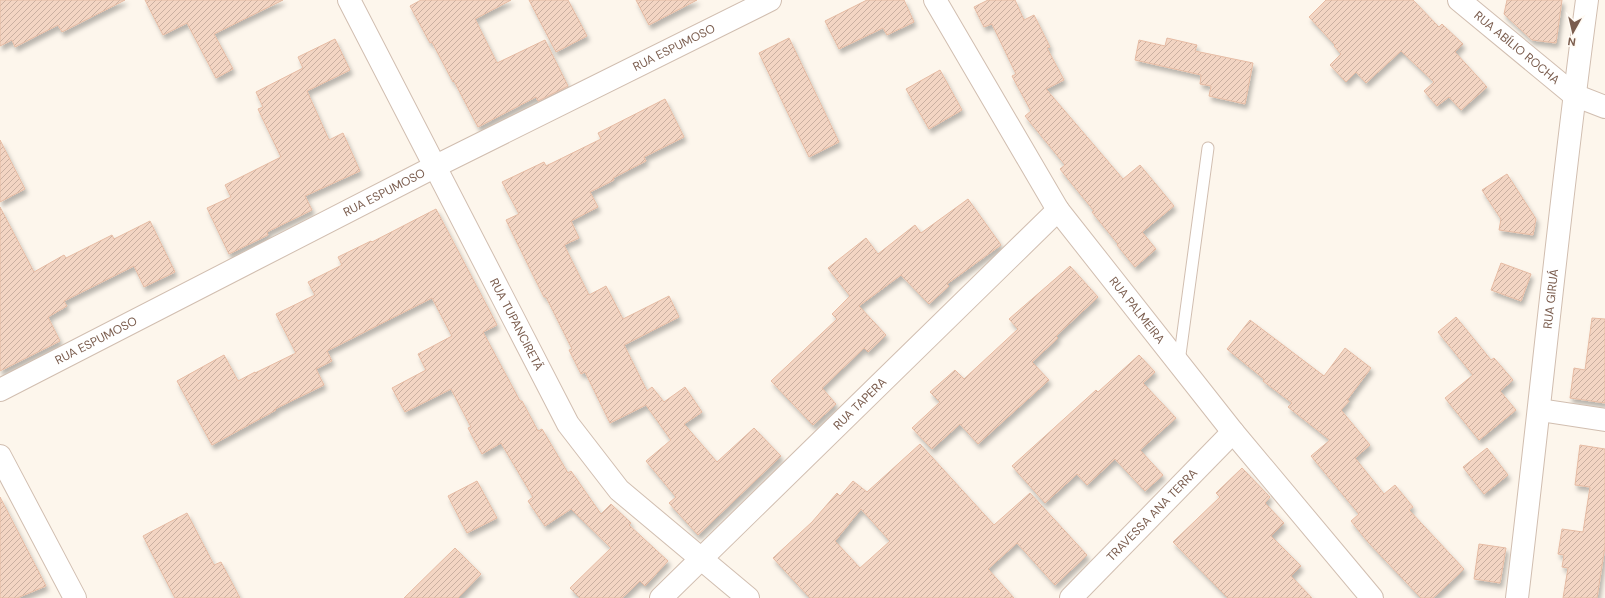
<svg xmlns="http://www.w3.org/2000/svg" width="1605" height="598" font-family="'DM Sans',sans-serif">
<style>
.building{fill:url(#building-hatch);stroke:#e6bba3;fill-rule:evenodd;filter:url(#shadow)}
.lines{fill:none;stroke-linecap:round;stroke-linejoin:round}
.lane-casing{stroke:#d1beb0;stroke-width:13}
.street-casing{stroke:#d1beb0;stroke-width:24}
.lane{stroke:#fff;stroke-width:11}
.street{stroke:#fff;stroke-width:22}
.labels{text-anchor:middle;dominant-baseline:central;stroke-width:3.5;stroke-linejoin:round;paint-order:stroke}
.street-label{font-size:12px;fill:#7a5c4d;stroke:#fffaf3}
</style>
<defs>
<pattern id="building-hatch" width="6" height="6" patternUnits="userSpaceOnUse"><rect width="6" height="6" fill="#f3d5c3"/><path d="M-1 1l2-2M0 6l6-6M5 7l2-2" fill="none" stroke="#cab0a1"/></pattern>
<filter id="shadow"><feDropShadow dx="2.5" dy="4.5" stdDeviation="2" flood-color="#0004"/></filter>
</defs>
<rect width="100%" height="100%" fill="#fdf6ec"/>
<!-- building -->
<g class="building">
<polygon points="0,0 125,0 62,32 58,25 15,47 12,40 0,46"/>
<polygon points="145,0 283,0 214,34 233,69 216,78 187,23 163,35"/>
<polygon points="421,0 511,0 475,19 497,63 545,40 568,86 538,101 536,97 478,127 454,81 453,82 432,42 430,43 410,6"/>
<polygon points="529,0 568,0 587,36 556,52"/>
<polygon points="636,0 697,0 649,25"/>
<polygon points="867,0 904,0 914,22 887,35 883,28 839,49 825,21"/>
<polygon points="988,0 1015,0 1024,20 1034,15 1050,47 1047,48 1064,80 1046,89 1123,179 1140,165 1174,206 1142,232 1156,249 1135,267 1117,245 1118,244 1092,212 1094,211 1060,169 1065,165 1025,116 1031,111 1012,76 1016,74 992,24 984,27 974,7"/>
<polygon points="1326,0 1413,0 1439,27 1442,24 1463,44 1455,52 1487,87 1461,110 1449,97 1437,106 1424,91 1434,82 1401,51 1366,83 1356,72 1346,82 1330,65 1341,54 1334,46 1335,45 1309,17"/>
<polygon points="1507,0 1562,0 1556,43 1532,40 1504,14"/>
<polygon points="789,38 839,142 809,157 759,53"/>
<polygon points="1167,38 1197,45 1195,51 1253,63 1245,104 1209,96 1211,86 1200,84 1201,75 1135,60 1139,40 1165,46"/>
<polygon points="335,39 350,70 307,91 329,140 343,133 360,171 305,196 312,210 267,232 268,235 229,254 207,208 231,197 225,185 281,157 258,109 263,107 256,92 303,68 298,57"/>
<polygon points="940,70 962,110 929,129 906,89"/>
<polygon points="665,99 684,137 644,157 646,161 613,178 614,180 590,192 598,207 571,221 579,238 564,245 589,295 606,286 623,319 669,296 679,317 624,345 647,391 652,387 664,402 685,387 702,412 684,424 717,462 754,428 781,456 698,535 669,503 676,497 646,461 671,440 646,405 610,423 585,372 581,374 569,350 572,349 546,297 544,297 531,271 506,220 519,214 502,182 544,162 546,166 601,139 598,133"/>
<polygon points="0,140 25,189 0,202"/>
<polygon points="1507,174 1536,219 1533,235 1499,230 1501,219 1482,190"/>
<polygon points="968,199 1001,245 947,284 949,286 929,304 901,275 859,306 886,335 868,352 864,348 822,388 836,404 813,425 771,381 837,319 832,314 850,296 828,268 866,238 878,254 915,225 921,233"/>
<polygon points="0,207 34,272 64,255 66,258 112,235 114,239 150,221 175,272 144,287 134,266 64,301 67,306 48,317 60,341 0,371"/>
<polygon points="436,209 497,325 483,332 520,401 522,401 538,431 542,429 568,473 571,471 601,514 611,504 631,523 629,525 668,561 645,586 640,581 622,598 580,598 570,588 611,548 571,509 545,526 528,501 533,497 501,443 482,454 468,428 471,427 451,389 405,412 392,388 426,370 418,354 452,336 432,298 327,351 332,361 316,369 324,385 275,409 276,410 212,445 177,381 224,355 238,381 255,372 255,373 296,353 276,314 315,295 308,282 342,265 338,257 371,241 372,242"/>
<polygon points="1501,263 1531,274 1521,301 1491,290"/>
<polygon points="1070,266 1098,297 1056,336 1058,338 1032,362 1049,380 978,444 960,424 932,449 912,428 940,402 930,392 955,370 964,379 1018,329 1009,319"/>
<polygon points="1456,317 1491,360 1494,358 1513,380 1500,391 1516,410 1479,440 1445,398 1473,375 1438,332"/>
<polygon points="1592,318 1605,319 1605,403 1570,398 1574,368 1585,370"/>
<polygon points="1250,320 1324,376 1345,348 1371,368 1347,400 1349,401 1341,410 1370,445 1355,458 1384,494 1395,485 1413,507 1409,510 1464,569 1433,598 1421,598 1368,542 1351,521 1359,514 1311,456 1330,440 1288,407 1292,403 1263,381 1264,379 1227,349"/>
<polygon points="1139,355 1155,372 1143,383 1176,418 1140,450 1163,475 1145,491 1115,459 1087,485 1077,474 1045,503 1012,466 1096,390 1098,392"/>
<path d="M920,444L994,525L1030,493L1087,555L1055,585L1017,543L988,569L1014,598H810L773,558L812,522L837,493L840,496L853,481L867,492ZM861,509L890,541L860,568L835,541Z"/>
<polygon points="1580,445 1605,449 1605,546 1597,598 1563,598 1568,568 1562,567 1564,555 1558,554 1562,529 1583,532 1590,487 1575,485"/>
<polygon points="1487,448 1508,475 1484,494 1463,467"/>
<polygon points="1242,468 1270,497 1265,503 1284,523 1271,536 1301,566 1291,576 1312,598 1228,598 1173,542 1220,497 1216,493"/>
<polygon points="477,481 497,518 467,533 448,496"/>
<polygon points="0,497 46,586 17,598 0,598"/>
<polygon points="187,513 214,565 221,562 240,598 175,598 143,536"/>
<polygon points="1479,544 1506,548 1500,583 1474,579"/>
<polygon points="455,548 481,574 458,598 404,598"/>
</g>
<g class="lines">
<defs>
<polyline id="lane" points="1179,362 1208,148"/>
<g id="street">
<path id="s1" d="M349,0L568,424L619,490L748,598"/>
<path id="s2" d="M935,0L1058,210L1233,432L1372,598"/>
<path id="s3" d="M1459,0L1574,95L1605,107"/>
<path id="s4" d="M0,390L434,167L770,0"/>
<polyline points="1540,410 1605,420"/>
<polyline points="0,456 75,598"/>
<path id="s5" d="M661,598L1058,210"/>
<path id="s6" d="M1071,598L1233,432"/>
<path id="s7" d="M1517,598C1541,399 1560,199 1587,0"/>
</g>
</defs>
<!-- lane casing -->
<use href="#lane" class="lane-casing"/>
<!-- street casing -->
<use href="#street" class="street-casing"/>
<!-- lane -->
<use href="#lane" class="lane"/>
<!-- street -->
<use href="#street" class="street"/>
</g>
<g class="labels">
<!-- street labels -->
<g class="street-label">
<text stroke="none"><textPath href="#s4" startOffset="756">RUA ESPUMOSO</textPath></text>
<text stroke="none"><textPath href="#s3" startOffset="75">RUA ABÍLIO ROCHA</textPath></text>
<text stroke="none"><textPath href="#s4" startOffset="432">RUA ESPUMOSO</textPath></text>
<text stroke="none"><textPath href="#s7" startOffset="301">RUA GIRUÁ</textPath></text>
<text stroke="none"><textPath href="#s2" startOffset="371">RUA PALMEIRA</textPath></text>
<text stroke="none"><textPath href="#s1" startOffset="365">RUA TUPANCIRETÃ</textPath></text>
<text stroke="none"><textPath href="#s4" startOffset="108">RUA ESPUMOSO</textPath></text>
<text stroke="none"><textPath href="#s5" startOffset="278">RUA TAPERA</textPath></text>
<text stroke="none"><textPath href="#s6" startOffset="116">TRAVESSA ANA TERRA</textPath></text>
</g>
</g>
<!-- north arrow -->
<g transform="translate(1573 32) rotate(188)" stroke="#fffaf3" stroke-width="3" paint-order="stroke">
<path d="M0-3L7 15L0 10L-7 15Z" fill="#7a5c4d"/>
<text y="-6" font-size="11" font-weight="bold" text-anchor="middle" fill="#7a5c4d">N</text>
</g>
</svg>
